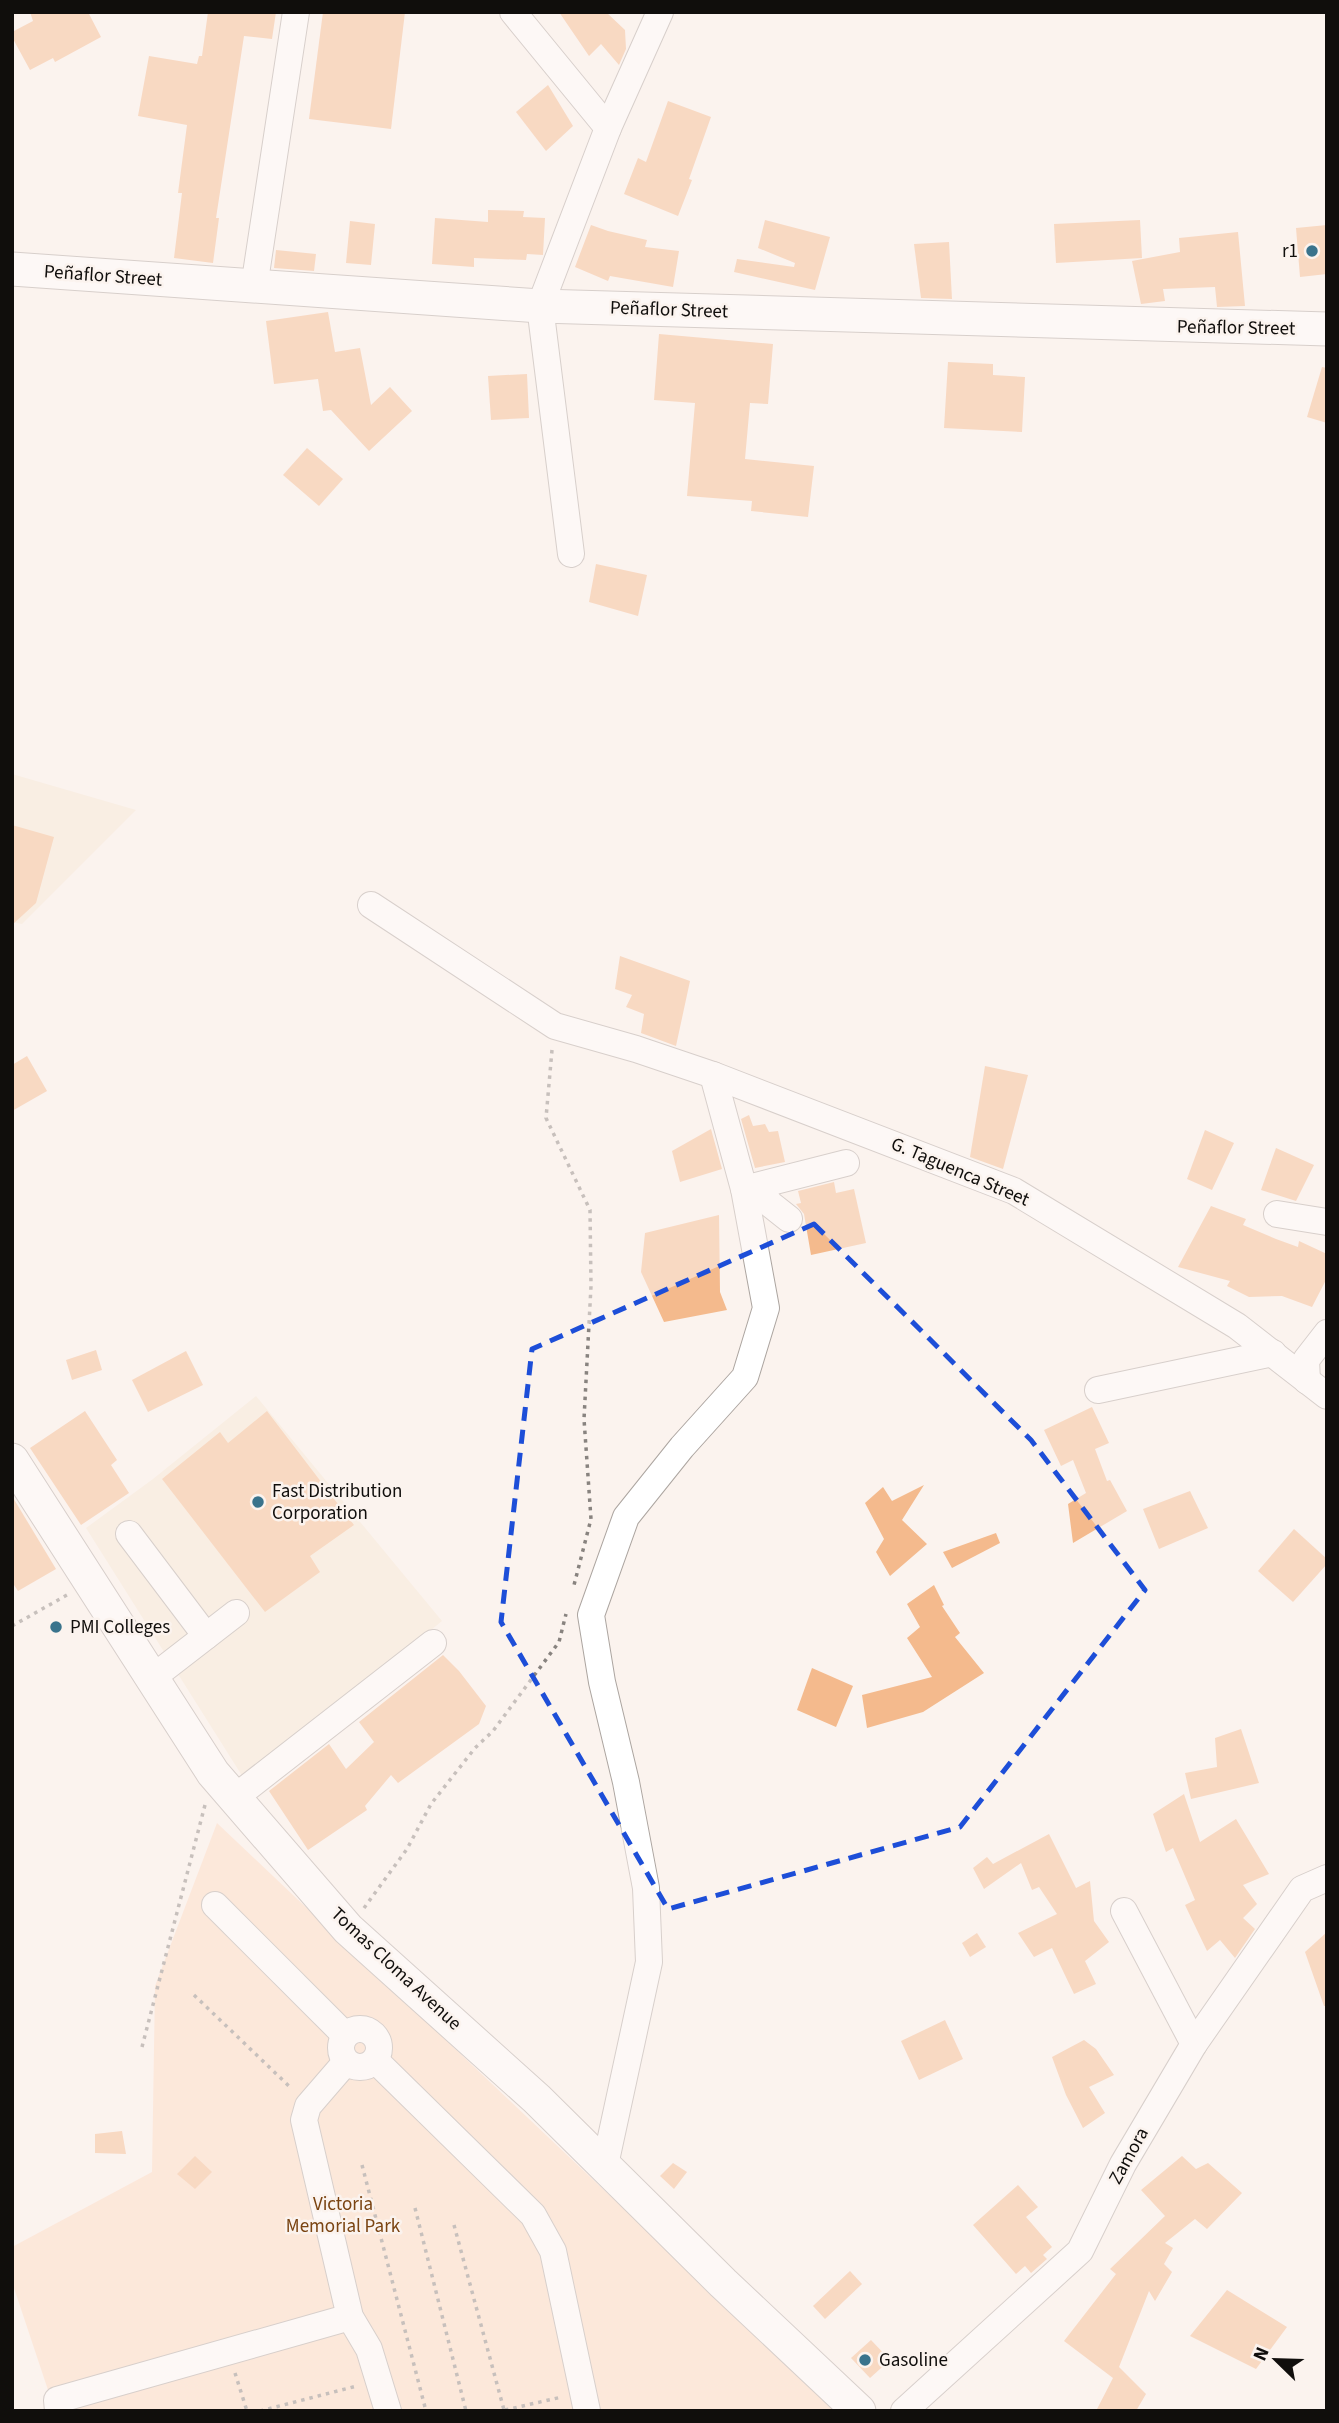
<svg xmlns="http://www.w3.org/2000/svg" width="1339" height="2423" font-family="'Source Sans 3',sans-serif">
<style>
.industrial{fill:#f6e9d5}
.green{fill:#fddbc2}
.building{fill:#f4ba8d}
.lines{fill:none;stroke-linecap:round;stroke-linejoin:round}
.minor-casing{stroke:#aca5a0;stroke-width:28}
.major-casing{stroke:#aca5a0;stroke-width:35}
.path{stroke:#88837f;stroke-width:3.5;stroke-dasharray:3.5 5;stroke-linecap:butt}
.minor{stroke:#fff;stroke-width:26}
.major{stroke:#fff;stroke-width:33}
.marked{fill:none;stroke:#1d4ed8;stroke-width:5;stroke-dasharray:14 9;stroke-linejoin:round}
.poi-dot{fill:#39738c;stroke:#fbf3ee;stroke-width:2.5}
.labels{text-anchor:middle;dominant-baseline:central;stroke-width:5;stroke-linejoin:round;paint-order:stroke}
.poi-label{font-size:19px;fill:#100e0c;stroke:#fbf3ee;text-anchor:start}
.street-label{font-size:19px;fill:#100e0c;stroke:#fbf3ee}
.park-label{font-size:19px;fill:#7a4412;stroke:#fbf3ee}
</style>
<rect width="100%" height="100%" fill="#fbf3ee"/>
<!-- industrial -->
<g class="industrial">
<polygon points="12,774 136,810 22,924 12,922"/>
<polygon points="256,1396 442,1621 246,1782 86,1528 153,1479"/>
</g>
<!-- green -->
<polygon class="green" points="217,1823 837,2411 55,2411 12,2282 12,2247 152,2172 155,1986"/>
<!-- building -->
<g class="building">
<polygon points="30,12 88,12 101,37 55,62 53,58 30,70 12,37 12,32 33,21"/>
<polygon points="208,12 276,12 272,39 244,36 216,218 219,218 213,263 174,258 182,193 178,193 187,125 138,116 149,56 197,64 199,56 202,56"/>
<polygon points="323,12 405,12 391,129 309,119"/>
<polygon points="559,12 606,12 625,30 626,49 619,65 601,44 589,56"/>
<polygon points="548,85 573,126 546,151 516,112"/>
<polygon points="668,101 711,117 689,179 692,180 678,216 624,194 638,158 646,162"/>
<polygon points="488,210 524,211 523,217 545,218 543,255 527,254 526,260 474,258 474,267 432,264 435,218 488,222"/>
<polygon points="765,220 830,237 815,290 734,272 737,259 794,267 795,263 758,248"/>
<polygon points="1140,220 1142,258 1056,263 1054,224"/>
<polygon points="350,221 375,224 371,265 346,263"/>
<polygon points="591,225 608,231 647,240 645,247 679,251 673,287 610,276 608,281 575,267"/>
<polygon points="1327,225 1327,274 1300,277 1296,228"/>
<polygon points="1238,232 1245,306 1217,307 1215,287 1163,289 1165,301 1141,304 1132,261 1180,252 1179,238"/>
<polygon points="949,242 952,299 921,298 914,244"/>
<polygon points="276,250 316,254 314,271 274,268"/>
<polygon points="328,312 335,352 360,348 371,405 390,387 412,411 369,451 331,410 323,411 318,379 274,384 266,321"/>
<polygon points="659,334 773,344 768,404 750,403 745,459 814,466 808,517 751,511 752,501 687,496 695,403 654,400"/>
<polygon points="948,362 993,364 993,375 1025,377 1022,432 944,428"/>
<polygon points="1322,367 1327,368 1327,423 1307,417"/>
<polygon points="527,374 529,418 491,420 488,376"/>
<polygon points="307,448 343,479 319,506 283,475"/>
<polygon points="596,564 647,575 638,616 589,602"/>
<polygon points="12,825 54,837 36,903 12,925"/>
<polygon points="620,956 690,981 676,1046 641,1033 644,1014 626,1007 632,995 615,989"/>
<polygon points="27,1056 47,1091 12,1111 12,1065"/>
<polygon points="985,1066 1028,1075 1003,1169 970,1157"/>
<polygon points="749,1115 753,1126 765,1124 769,1132 778,1131 785,1162 755,1168 741,1119"/>
<polygon points="711,1129 722,1169 680,1182 672,1151"/>
<polygon points="1205,1130 1234,1143 1212,1190 1187,1179"/>
<polygon points="1276,1148 1314,1165 1296,1201 1261,1190"/>
<polygon points="834,1182 836,1193 854,1189 866,1243 811,1255 804,1214 796,1204 801,1203 798,1191"/>
<polygon points="1211,1206 1246,1219 1243,1225 1276,1239 1298,1247 1299,1241 1327,1254 1327,1278 1312,1307 1282,1296 1249,1297 1227,1286 1230,1281 1178,1267"/>
<polygon points="719,1215 720,1292 727,1310 664,1322 641,1272 645,1233"/>
<polygon points="96,1350 102,1370 72,1380 66,1360"/>
<polygon points="186,1351 203,1385 148,1412 132,1380"/>
<polygon points="1092,1407 1109,1443 1095,1449 1107,1481 1110,1480 1127,1511 1073,1543 1068,1504 1086,1493 1073,1460 1061,1466 1044,1430"/>
<polygon points="85,1411 117,1460 111,1465 129,1493 81,1525 30,1448"/>
<polygon points="267,1411 354,1525 310,1556 320,1572 265,1612 162,1479 220,1432 228,1443"/>
<polygon points="924,1485 902,1520 927,1544 890,1576 876,1552 884,1539 865,1503 883,1487 892,1501"/>
<polygon points="1190,1491 1208,1528 1159,1549 1143,1509"/>
<polygon points="12,1496 56,1569 18,1591 12,1582"/>
<polygon points="1294,1529 1327,1559 1327,1564 1293,1602 1258,1571"/>
<polygon points="996,1533 1000,1543 952,1568 943,1552"/>
<polygon points="934,1585 944,1605 942,1606 960,1633 955,1637 984,1673 923,1712 867,1728 862,1695 932,1677 907,1638 920,1627 907,1604"/>
<polygon points="443,1655 459,1671 486,1706 479,1724 398,1783 391,1775 365,1806 367,1810 308,1850 269,1791 329,1744 346,1769 374,1742 359,1722"/>
<polygon points="812,1668 853,1686 836,1727 797,1710"/>
<polygon points="1241,1729 1259,1783 1191,1799 1185,1773 1217,1767 1215,1738"/>
<polygon points="1184,1794 1200,1842 1236,1819 1269,1874 1243,1885 1257,1904 1243,1918 1255,1929 1235,1958 1220,1940 1207,1951 1185,1905 1195,1900 1173,1848 1166,1852 1153,1814"/>
<polygon points="1049,1834 1076,1888 1090,1881 1094,1921 1109,1942 1085,1961 1096,1984 1074,1994 1052,1948 1034,1957 1018,1933 1057,1914 1039,1887 1032,1890 1021,1863 984,1889 973,1868 987,1857 993,1864"/>
<polygon points="1327,1932 1327,2006 1324,2006 1305,1952"/>
<polygon points="977,1933 986,1947 970,1957 962,1943"/>
<polygon points="945,2020 963,2059 919,2080 901,2041"/>
<polygon points="1084,2040 1096,2049 1114,2075 1089,2087 1105,2113 1083,2128 1066,2095 1052,2057"/>
<polygon points="122,2131 126,2154 95,2153 95,2134"/>
<polygon points="195,2156 212,2172 195,2189 177,2174"/>
<polygon points="1182,2156 1196,2169 1208,2163 1242,2193 1207,2229 1195,2219 1165,2243 1173,2248 1164,2264 1172,2272 1155,2301 1149,2291 1119,2367 1146,2394 1136,2411 1096,2411 1113,2378 1064,2341 1116,2274 1110,2269 1165,2216 1141,2190"/>
<polygon points="673,2163 687,2172 674,2189 660,2176"/>
<polygon points="1018,2185 1038,2207 1026,2217 1052,2247 1043,2255 1047,2259 1031,2273 1025,2266 1016,2274 973,2225"/>
<polygon points="850,2271 862,2284 825,2319 813,2306"/>
<polygon points="1227,2290 1287,2327 1256,2369 1190,2336"/>
<polygon points="871,2340 890,2360 870,2378 851,2358"/>
</g>
<g class="lines">
<defs>
<g id="minor">
<polyline points="513,12 608,128"/>
<polyline points="254,287 296,12"/>
<polyline points="571,554 540,306 608,128 660,12"/>
<polyline points="371,905 555,1026 636,1049 713,1075 1014,1191 1237,1326 1327,1396"/>
<polyline points="758,1186 770,1204 789,1219"/>
<polyline points="744,1189 846,1163"/>
<polyline points="1277,1214 1327,1222"/>
<polyline points="1307,1381 1306,1360 1327,1333"/>
<polyline points="1098,1390 1273,1353"/>
<polyline points="129,1534 206,1636"/>
<polyline points="152,1678 236,1613"/>
<polyline points="234,1798 433,1643"/>
<polyline points="215,1905 345,2035"/>
<polyline points="1124,1911 1194,2044"/>
<circle cx="360" cy="2048" r="19"/>
<polyline points="375,2060 533,2215 553,2251 587,2411"/>
<polyline points="346,2062 308,2106 304,2120 350,2317 369,2349 388,2411"/>
<polyline points="605,2165 649,1962 646,1888 626,1782 602,1682 591,1615 626,1517 682,1447 745,1377 766,1308 744,1189 713,1075"/>
<polyline points="58,2411 57,2400 350,2317"/>
<polyline points="904,2411 1080,2251 1123,2164 1194,2044 1302,1889 1327,1878"/>
</g>
<g id="major">
<polyline points="12,269 540,306 1327,329"/>
<polyline points="12,1460 213,1773 348,1929 537,2099 723,2283 859,2411"/>
</g>
</defs>
<!-- minor casing -->
<use href="#minor" class="minor-casing"/>
<!-- major casing -->
<use href="#major" class="major-casing"/>
<!-- path -->
<g class="path">
<polyline points="552,1050 546,1118 590,1210 591,1286 584,1419 591,1519 573,1589"/>
<polyline points="12,1626 67,1595"/>
<polyline points="364,1908 407,1849 431,1804 475,1748 493,1731 559,1642 566,1614"/>
<polyline points="194,1995 291,2088"/>
<polyline points="142,2047 205,1805"/>
<polyline points="362,2165 426,2411"/>
<polyline points="415,2208 466,2411"/>
<polyline points="454,2225 504,2410"/>
<polyline points="235,2373 247,2411"/>
<polyline points="505,2410 562,2397"/>
<polyline points="260,2411 357,2386"/>
</g>
<!-- minor -->
<use href="#minor" class="minor"/>
<!-- major -->
<use href="#major" class="major"/>
</g>
<!-- marked area -->
<path d="M0 0H1339V2423H0ZM814,1224L1031,1440L1145,1590L960,1827L668,1909L501,1622L532,1349Z" fill="#fbf3ee" fill-opacity=".55" fill-rule="evenodd"/>
<path class="marked" d="M814,1224L1031,1440L1145,1590L960,1827L668,1909L501,1622L532,1349Z"/>
<!-- markers -->
<g class="poi-dot">
<circle cx="1312" cy="251" r="7"/>
<circle cx="258" cy="1502" r="7"/>
<circle cx="56" cy="1627" r="7"/>
<circle cx="865" cy="2360" r="7"/>
</g>
<g class="labels">
<!-- poi labels -->
<g class="poi-label">
<text x="1298" y="251" text-anchor="end">r1</text>
<text x="272" y="1491">Fast Distribution<tspan x="272" dy="22">Corporation</tspan></text>
<text x="70" y="1627">PMI Colleges</text>
<text x="879" y="2360">Gasoline</text>
</g>
<!-- street labels -->
<g class="street-label">
<text transform="translate(103 276) rotate(4)">Peñaflor Street</text>
<text transform="translate(669 310) rotate(2)">Peñaflor Street</text>
<text transform="translate(1236 328) rotate(1)">Peñaflor Street</text>
<text transform="translate(960 1172) rotate(23)">G. Taguenca Street</text>
<text transform="translate(396 1969) rotate(43)">Tomas Cloma Avenue</text>
<text transform="translate(1129 2156) rotate(-61)">Zamora</text>
</g>
<!-- park labels -->
<g class="park-label">
<text x="343" y="2204">Victoria<tspan x="343" dy="22">Memorial Park</tspan></text>
</g>
</g>
<!-- border -->
<rect width="1339" height="2423" fill="none" stroke="#100e0c" stroke-width="28"/>
<!-- north arrow -->
<g transform="translate(1276 2360) rotate(293)" stroke="#fbf3ee" stroke-width="5" paint-order="stroke">
<path d="M0-5L12 26L0 18L-12 26Z" fill="#100e0c"/>
<text y="-10" font-size="19" font-weight="bold" text-anchor="middle" fill="#100e0c">N</text>
</g>
</svg>
